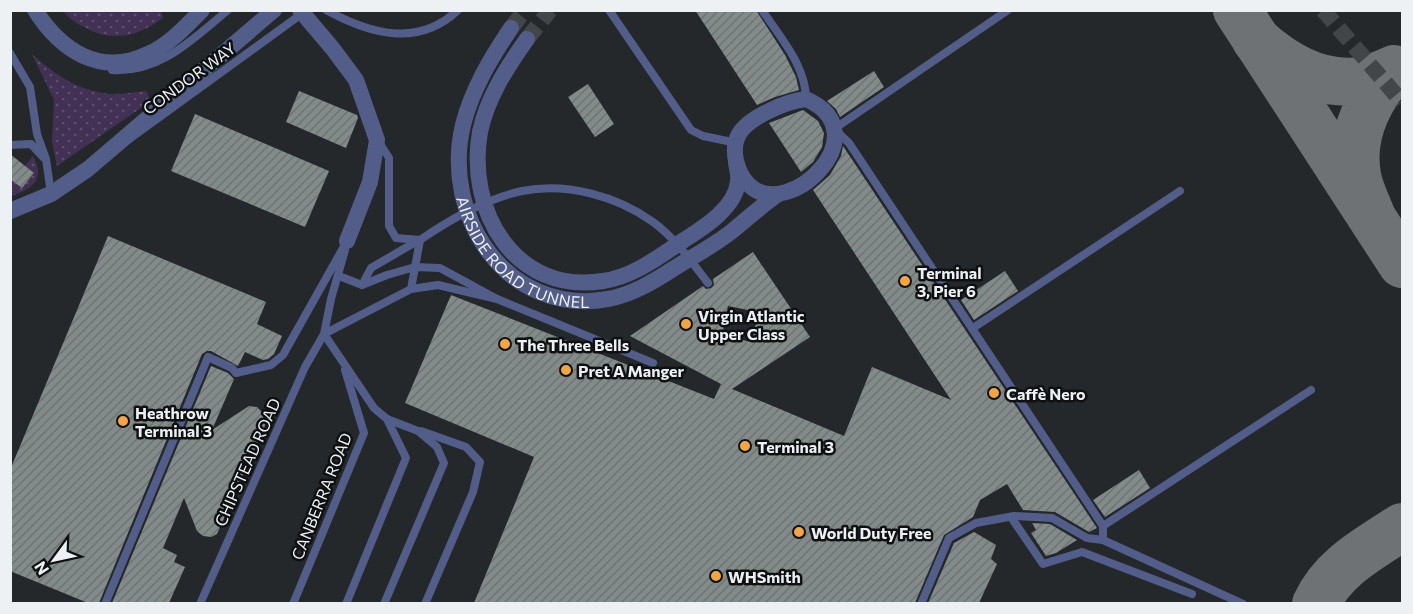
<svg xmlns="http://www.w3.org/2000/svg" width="1413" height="614" font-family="Commissioner,sans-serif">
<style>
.grass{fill:url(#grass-dots)}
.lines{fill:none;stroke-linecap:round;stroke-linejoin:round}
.taxiway{stroke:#6e7275;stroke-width:48}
.building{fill:url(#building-hatch);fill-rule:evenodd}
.minor-tunnel{stroke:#424649;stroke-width:16;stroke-dasharray:16 8;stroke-linecap:butt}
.service{stroke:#525e89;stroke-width:8}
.minor{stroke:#525e89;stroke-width:16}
.tertiary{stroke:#525e89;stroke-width:16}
.service-bridge{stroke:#525e89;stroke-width:8}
.poi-dot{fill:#f2a541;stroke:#0e1012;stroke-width:2}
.labels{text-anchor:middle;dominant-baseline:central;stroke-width:5;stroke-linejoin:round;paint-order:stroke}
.street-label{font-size:16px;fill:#eef1f3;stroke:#0e1012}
.poi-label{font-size:16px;font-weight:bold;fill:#eef1f3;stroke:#0e1012;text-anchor:start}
</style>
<defs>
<pattern id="grass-dots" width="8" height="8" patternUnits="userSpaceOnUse" patternTransform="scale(1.5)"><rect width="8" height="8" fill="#423055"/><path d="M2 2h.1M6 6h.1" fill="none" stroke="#5e4e6e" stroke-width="1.8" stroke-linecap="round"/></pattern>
<pattern id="building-hatch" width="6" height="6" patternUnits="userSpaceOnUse" patternTransform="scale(1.5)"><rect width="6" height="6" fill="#838a8a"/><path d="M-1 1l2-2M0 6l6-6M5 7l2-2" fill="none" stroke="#6e7373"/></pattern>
</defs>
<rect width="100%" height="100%" fill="#24282b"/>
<!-- grass -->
<g class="grass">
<path d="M63,11H161L163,18C139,36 113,43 86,28C77,24 69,19 63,11Z"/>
<path d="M32,54C55,75 80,92 112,94C123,94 135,92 146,91L151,101L57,166L52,142L54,100Z"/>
<path d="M33,156C46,180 32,189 11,196L10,179L22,187L32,175V172L25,166Z"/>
</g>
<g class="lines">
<!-- taxiway -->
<g class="taxiway">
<polyline points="1237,10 1402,264"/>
<path d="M1256,40C1284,65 1318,86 1358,81C1371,79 1383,74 1394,69C1368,99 1350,135 1357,175C1359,189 1366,202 1371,215"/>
<path d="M1316,604C1333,567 1370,548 1402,527"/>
</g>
</g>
<!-- building -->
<g class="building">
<polygon points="695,10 756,10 785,55 796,77 799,90 775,97 757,105"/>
<polygon points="874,71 884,87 840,117 836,109 827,101"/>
<polygon points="588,84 614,124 595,137 568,97"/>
<polygon points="299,91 357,115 358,118 346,148 286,122"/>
<polygon points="803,110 818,121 824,133 822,147 813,162 801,172 769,123"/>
<polygon points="195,114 329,171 305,227 171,171"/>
<path d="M843,146L1097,528L1089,532L1055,512L1023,510L1007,484L980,500L973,517L944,535L915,603H474L534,457L405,403L451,295L714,399L721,384L630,336L703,286L706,289L711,288L714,285L713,279L753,252L810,337L732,389L844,436L872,367L951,400L813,190L830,175L841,156ZM728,306L758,312L752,342L722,336Z"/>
<polygon points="10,154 34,173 22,188 10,179"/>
<polygon points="108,236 266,302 257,324 282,336 274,354 268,359 263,360 245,352 238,366 211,351 207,351 202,354 99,603 88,603 10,571 10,470"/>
<polygon points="1005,271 1018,291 974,320 961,300"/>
<polygon points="211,366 228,373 234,379 212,430 249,406 257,407 263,413 266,420 264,429 217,534 211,537 203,536 197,531 184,498 163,548 177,555 174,562 185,567 169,603 112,603"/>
<polygon points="1139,470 1150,488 1105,517 1093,500"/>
<polygon points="1032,523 1050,524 1077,540 1056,553 1046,556 1031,533 1036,530"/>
<polygon points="974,532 996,545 991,559 997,564 979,603 928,603 954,543"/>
</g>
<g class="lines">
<!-- minor-tunnel -->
<g class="minor-tunnel">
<polyline points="1323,10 1402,102"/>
<polyline points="511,28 525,10"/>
<polyline points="527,39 550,10"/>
</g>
<!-- service -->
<g class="service">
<path d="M326,10C370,34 418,48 458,10"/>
<polyline points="609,10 691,130 703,136 737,143"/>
<path d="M762,10C780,37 806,66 806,99"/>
<polyline points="10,53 30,87 37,134 46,159 51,194"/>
<path d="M112,70C160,73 193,39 228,10"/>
<polyline points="379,142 389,158 389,226 396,238 420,240"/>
<polyline points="10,145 31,144 43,157"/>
<polyline points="345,250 331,299 324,334 374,408 387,419 418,431 437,447 444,463 384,604"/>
<polyline points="339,276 362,285 387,275 415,267 440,268 497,299 653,363"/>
<polyline points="362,285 371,268 419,240"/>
<polyline points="411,289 420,240"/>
<polyline points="973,328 1180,191"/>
<polyline points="421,431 466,447 480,462 473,492 425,604"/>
<polyline points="1011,517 1043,564 1082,552 1192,594"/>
<polyline points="1103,526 1311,390"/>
<polyline points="1103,540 1243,604"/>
<polyline points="105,604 208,357 232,368 236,373 271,365 283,355 347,241"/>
<polyline points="200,604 305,367 324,334 411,289 438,285 497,299"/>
<polyline points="293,604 364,433 345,370"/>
<polyline points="346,604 406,458 387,419"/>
<polyline points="921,604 949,538 976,523 1014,516 1052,518 1087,538 1103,540 1103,526 849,143 834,129 1008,10"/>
</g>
<!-- minor -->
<g class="minor">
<polyline points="300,10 333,49 356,80 377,140 370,182 347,241"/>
<path id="s1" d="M511,28C491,58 472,89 463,125C441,216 507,317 608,299C631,295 653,282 673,269C692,257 713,246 731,232C746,220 761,206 777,195"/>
<path d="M527,39C507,67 487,98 480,132C466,211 515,295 603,281C633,277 660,256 684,240C705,227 736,207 738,181C739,175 737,169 736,163"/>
<path d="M806,99C882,133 788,223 749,185C737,173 730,150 739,134C749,117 787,101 806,99Z"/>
</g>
<!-- tertiary -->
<g class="tertiary">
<path d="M35,10C61,51 101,77 148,54C169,45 186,26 202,10"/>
<polyline points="10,211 51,194 88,169 274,10"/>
</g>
<!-- service-bridge -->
<g class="service-bridge">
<polyline points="88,169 307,10"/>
<path d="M420,240C451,219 485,199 522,191C566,182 617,196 653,222C675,238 691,261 708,283"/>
</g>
</g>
<!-- markers -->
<g class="poi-dot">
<circle cx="905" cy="281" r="6"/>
<circle cx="686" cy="324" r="6"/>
<circle cx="505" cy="344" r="6"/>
<circle cx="566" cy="370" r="6"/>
<circle cx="994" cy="393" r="6"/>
<circle cx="123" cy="421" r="6"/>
<circle cx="745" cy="446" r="6"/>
<circle cx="799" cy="532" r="6"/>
<circle cx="716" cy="576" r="6"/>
</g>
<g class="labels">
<!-- street labels -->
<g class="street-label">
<text transform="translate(189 78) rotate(-36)">CONDOR WAY</text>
<text stroke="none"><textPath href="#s1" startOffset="270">AIRSIDE ROAD TUNNEL</textPath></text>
<text transform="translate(247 462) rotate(-66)">CHIPSTEAD ROAD</text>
<text transform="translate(321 496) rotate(-68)">CANBERRA ROAD</text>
</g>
<!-- poi labels -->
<g class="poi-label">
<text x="917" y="272">Terminal<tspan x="917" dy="18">3, Pier 6</tspan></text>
<text x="698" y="315">Virgin Atlantic<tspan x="698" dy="18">Upper Class</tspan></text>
<text x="517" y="344">The Three Bells</text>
<text x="578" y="370">Pret A Manger</text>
<text x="1006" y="393">Caffè Nero</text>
<text x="135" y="412">Heathrow<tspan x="135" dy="18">Terminal 3</tspan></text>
<text x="757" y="446">Terminal 3</text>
<text x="811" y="532">World Duty Free</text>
<text x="728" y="576">WHSmith</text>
</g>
</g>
<!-- border -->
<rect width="1413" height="614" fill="none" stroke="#eef1f3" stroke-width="24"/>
<!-- north arrow -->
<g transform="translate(54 560) rotate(237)" stroke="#0e1012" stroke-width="4.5" paint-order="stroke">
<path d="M0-4.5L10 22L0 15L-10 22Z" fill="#eef1f3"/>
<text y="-9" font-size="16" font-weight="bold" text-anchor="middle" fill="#eef1f3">N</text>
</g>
</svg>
